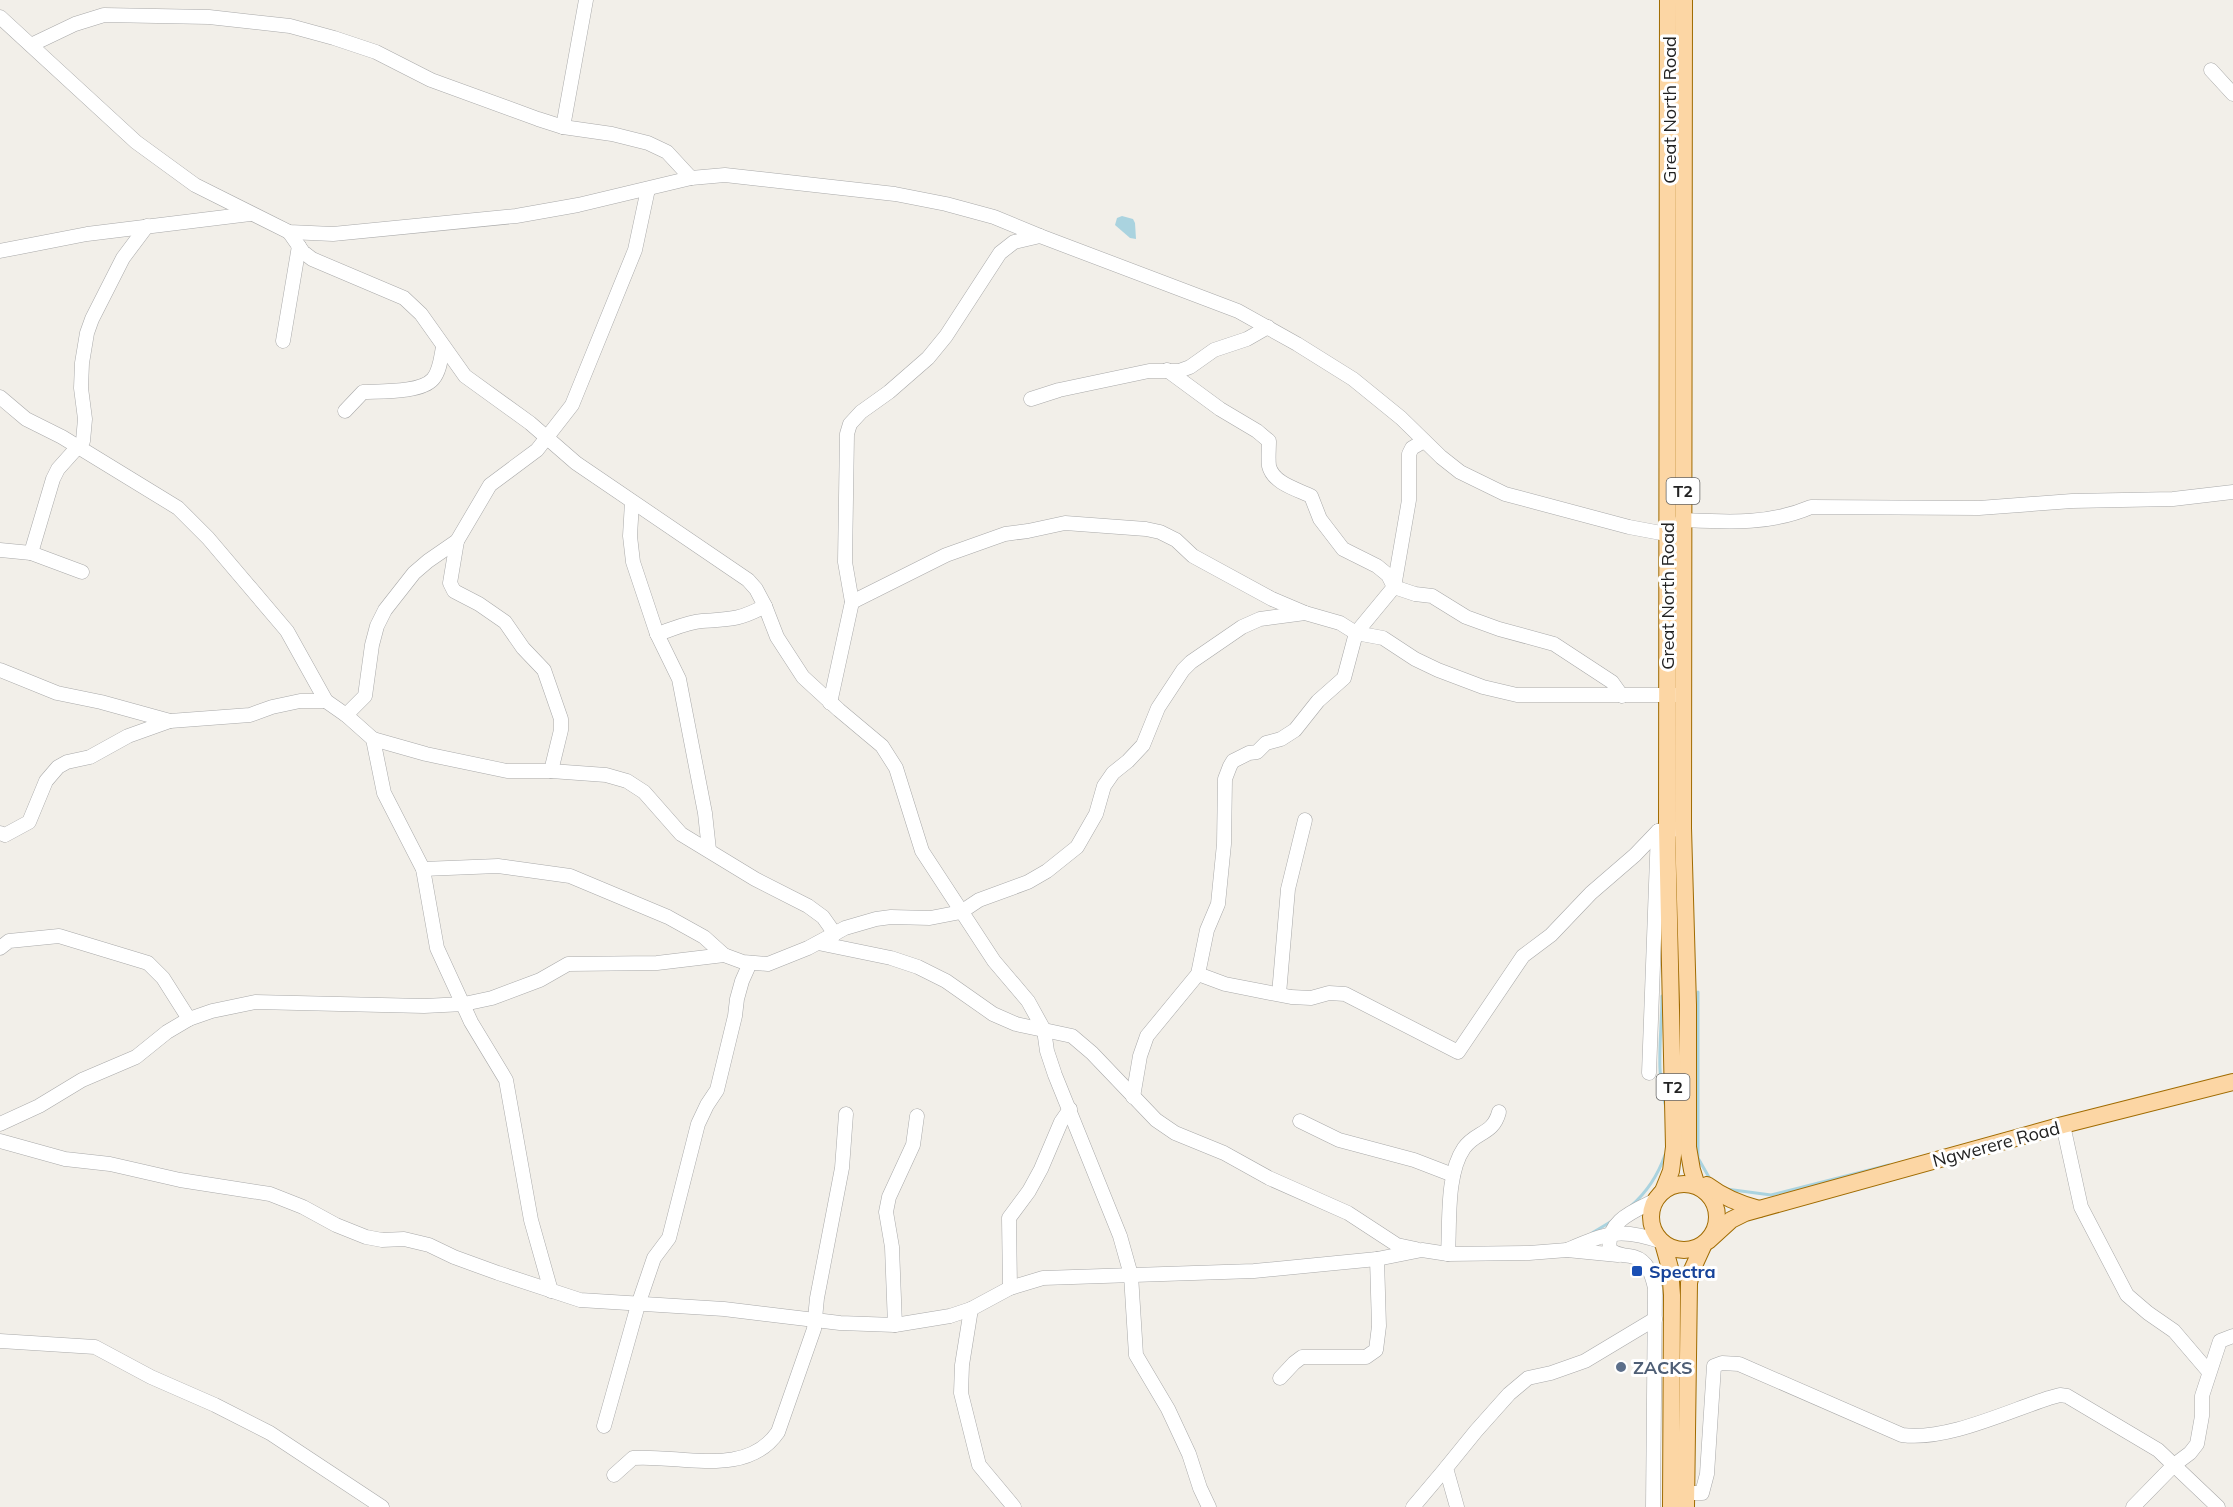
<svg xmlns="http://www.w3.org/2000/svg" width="2233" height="1507" font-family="Mulish,sans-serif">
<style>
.water{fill:#aad3df}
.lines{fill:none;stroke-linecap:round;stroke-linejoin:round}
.stream{stroke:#aad3df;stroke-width:3}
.minor-casing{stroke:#a9a9a9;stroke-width:15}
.major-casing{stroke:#a06b00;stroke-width:18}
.minor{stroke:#fff;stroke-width:14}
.major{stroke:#fcd6a4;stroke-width:16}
.transit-dot{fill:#1a4fb4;stroke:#fff;stroke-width:2}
.service-dot{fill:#5c6f8a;stroke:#fff;stroke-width:2}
.labels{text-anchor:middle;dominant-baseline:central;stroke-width:6;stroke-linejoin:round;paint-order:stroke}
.shield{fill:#fff;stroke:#646464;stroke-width:1.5}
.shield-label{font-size:16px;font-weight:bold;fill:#222}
.street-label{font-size:18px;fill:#222;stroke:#fff}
.transit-label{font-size:18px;font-weight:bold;fill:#164399;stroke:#fff;text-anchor:start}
.service-label{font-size:18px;font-weight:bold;fill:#4e5e75;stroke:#fff;text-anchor:start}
</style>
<rect width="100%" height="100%" fill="#f2efe9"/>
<!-- water -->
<polygon class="water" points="1122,216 1133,219 1135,223 1136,239 1130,238 1115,225 1117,218"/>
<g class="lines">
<!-- stream -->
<g class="stream">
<polyline points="1698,992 1698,1158 1710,1179"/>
<path d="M1662,996C1662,1032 1655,1072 1666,1107"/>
<polyline points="1726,1189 1771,1195 1889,1165"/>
<path d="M1631,1206C1647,1192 1658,1175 1665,1155"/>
<polyline points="1592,1233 1612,1221"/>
</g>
<defs>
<g id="minor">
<polyline points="0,17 136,142 195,185 289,232 333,234 516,216 578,205 691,178 725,175 895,194 946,204 994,217 1040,236 1238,311 1297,344 1353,379 1401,418 1441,457 1460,472 1505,494 1629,527 1677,536"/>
<polyline points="31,45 75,24 104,15 209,17 290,26 334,38 376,52 431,80 538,119 563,127 612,134 648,143 667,152 691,178"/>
<polyline points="2211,70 2233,94"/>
<polyline points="563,127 586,0"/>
<polyline points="289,232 303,252 312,259 404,298 421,314 465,376 530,423 576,463 748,580 756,589 765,606 777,637 803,677 839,710 882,746 896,768 922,851 994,961 1028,1001 1044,1030 1047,1051 1055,1075 1120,1236 1131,1275 1136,1355 1168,1409 1189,1454 1200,1488 1209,1507"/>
<polyline points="0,251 87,234 250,214"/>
<polyline points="283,341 299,246"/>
<path d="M1167,370L1220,409L1257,431L1269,441C1269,449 1268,458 1269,466C1273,483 1296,489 1311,496L1320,519L1343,549L1377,566L1388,575L1394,587L1415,594L1432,596L1466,617L1499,629L1554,644L1612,682L1622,696"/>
<polyline points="0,397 26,419 62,437 178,508 208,538 287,631 326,701 346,715 373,739 384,793 423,869 437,948 471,1022 506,1080 531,1220 551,1291"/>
<polyline points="1031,399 1059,390 1149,371 1179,371 1190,367 1214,350 1247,339 1268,327"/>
<path d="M345,411L363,392C380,391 421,393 433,379C440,371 441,357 443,347"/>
<polyline points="632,502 630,536 633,562 657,634 679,679 705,813 709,850"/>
<path d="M1682,520C1727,522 1769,525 1811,507L1979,508L2072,501L2173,499L2233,492"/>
<polyline points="457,541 450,583 454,591 479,604 505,622 523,648 544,670 561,719 561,730 551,771"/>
<polyline points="0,550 31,553 82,572"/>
<polyline points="31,553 53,479 58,469 83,441 85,419 81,388 82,363 87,333 92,319 123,258 147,226"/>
<polyline points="852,602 946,555 1005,534 1028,531 1065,523 1146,529 1160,532 1176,540 1193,556 1272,599 1305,613 1340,623 1356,633 1383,638 1415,659 1438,670 1483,687 1517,695 1676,695"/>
<path d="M657,634C671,630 687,622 702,621C730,619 739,620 765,606"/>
<polyline points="0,670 57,693 101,702 170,721 250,715 272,707 300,701 326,701"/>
<polyline points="830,703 852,602 845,562 847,434 850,424 861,412 889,392 928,358 946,336 1000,253 1014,242 1040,236"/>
<polyline points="346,715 365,696 372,645 377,626 385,610 414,573 428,561 457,541 490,485 537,450 572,405 635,250 648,189"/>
<polyline points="373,739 426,754 507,771 551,771 606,775 627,781 644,792 681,834 755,879 808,906 823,917 835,934"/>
<polyline points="0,833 5,835 29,822 46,781 58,767 67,762 90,757 128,736 170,721"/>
<polyline points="423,869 498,866 570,876 668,917 704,937 724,955"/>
<polyline points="818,943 891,958 918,967 946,981 993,1014 1016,1024 1072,1036 1092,1053 1156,1120 1175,1133 1224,1153 1269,1178 1348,1213 1397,1245 1416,1249"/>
<polyline points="0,948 9,941 59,936 148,963 163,978 189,1019"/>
<polyline points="1198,974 1225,984 1291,997 1311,998 1329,993 1345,994 1458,1052 1523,956 1551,935 1591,893 1635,855 1658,831 1678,829"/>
<polyline points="1279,994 1288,889 1305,820"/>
<polyline points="1649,1073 1658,831"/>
<polyline points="1133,1097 1140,1056 1147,1036 1198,974 1207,930 1218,904 1224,844 1225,779 1230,766 1233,761 1249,753 1257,752 1266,743 1281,739 1295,730 1318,701 1344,678 1356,633 1394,587 1409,500 1409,454 1412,448 1424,441"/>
<polyline points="1300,1121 1339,1140 1414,1160 1453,1175"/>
<polyline points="0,1124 39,1106 82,1080 136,1057 167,1032 189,1019 212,1011 255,1002 424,1006 464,1004 492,998 540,980 568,964 657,963 724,955 743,962 768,964 808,948 845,928 876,919 891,917 930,918 961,912 979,900 1028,882 1047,871 1077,847 1096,814 1104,786 1113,773 1128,761 1143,745 1158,708 1183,670 1191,662 1242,627 1260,619 1305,613"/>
<polyline points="2063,1125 2081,1207 2127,1295 2148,1313 2174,1331 2209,1372"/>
<polyline points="0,1141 65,1159 110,1164 180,1180 270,1194 303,1207 336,1225 366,1237 382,1240 404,1239 429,1245 454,1257 498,1273 580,1300 724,1309 840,1323 895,1325 950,1316 971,1309 1010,1288 1043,1278 1254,1271 1377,1259 1422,1250 1448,1254 1529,1253 1567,1250 1618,1255"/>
<path d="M1567,1250C1607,1233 1620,1227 1662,1242"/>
<path d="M1448,1254C1450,1222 1446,1174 1464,1148C1476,1131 1493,1135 1499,1112"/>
<polyline points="1010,1288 1009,1218 1029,1191 1041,1169 1061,1122 1070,1109"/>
<polyline points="971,1309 962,1365 961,1393 979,1465 1014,1507"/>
<polyline points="895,1325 892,1247 886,1212 889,1197 913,1145 917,1116"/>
<polyline points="0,1341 95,1347 151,1377 215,1405 270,1433 382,1507"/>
<polyline points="1280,1378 1294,1363 1302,1357 1366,1357 1376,1350 1379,1326 1377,1259"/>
<polyline points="604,1426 638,1305 654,1258 669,1238 698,1124 707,1105 717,1090 735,1016 737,999 742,981 750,963"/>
<path d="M614,1475L633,1458C679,1454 746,1479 778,1432L814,1329L817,1298L842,1168L846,1114"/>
<path d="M1686,1493H1702L1707,1474L1714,1366L1722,1363L1739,1364L1902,1435C1946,1441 2006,1412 2049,1398L2060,1395L2067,1396L2158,1450L2218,1507"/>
<polyline points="1413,1507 1446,1468"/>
<polyline points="1457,1507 1446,1468 1476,1431 1509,1394 1528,1378 1551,1373 1585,1361 1655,1319"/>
<path d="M1653,1507L1655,1288C1652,1275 1648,1261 1634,1257C1623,1254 1620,1257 1610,1250C1605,1221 1634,1211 1656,1200"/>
<polyline points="2133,1507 2174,1465 2190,1453 2197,1444 2202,1416 2202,1396 2220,1341 2233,1336"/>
</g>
<g id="major">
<polyline points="1684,0 1683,828 1688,1005 1688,1147 1692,1170 1697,1186"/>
<circle cx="1684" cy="1217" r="33"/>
<path d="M1707,1185C1723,1197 1739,1204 1759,1209"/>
<polyline points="1663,1191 1671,1171 1674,1147 1667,828 1668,0"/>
<polyline points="1708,1241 1731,1220 1745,1213 2063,1125 2233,1082"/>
<polyline points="1663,1243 1670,1268 1672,1295 1671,1507"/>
<polyline points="1686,1507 1689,1283 1692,1270 1703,1246"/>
</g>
</defs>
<!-- minor casing -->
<use href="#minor" class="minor-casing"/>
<!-- major casing -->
<use href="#major" class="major-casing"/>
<!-- minor -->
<use href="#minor" class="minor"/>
<!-- major -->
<use href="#major" class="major"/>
</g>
<!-- markers -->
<rect class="transit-dot" x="1631" y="1265" width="12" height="12" rx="3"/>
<circle class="service-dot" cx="1621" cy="1367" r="6"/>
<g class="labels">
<!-- shield labels -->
<g class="shield">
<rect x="1666.5" y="478" width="33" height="26" rx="4.5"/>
<rect x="1656.5" y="1074" width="33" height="26" rx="4.5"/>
</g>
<g class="shield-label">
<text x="1683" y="491">T2</text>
<text x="1673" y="1087">T2</text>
</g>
<!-- street labels -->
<g class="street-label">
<text transform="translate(1669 110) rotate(-90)">Great North Road</text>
<text transform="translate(1667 596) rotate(-90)">Great North Road</text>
<text transform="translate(1996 1144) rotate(-15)">Ngwerere Road</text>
</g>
<!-- transit labels -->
<g class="transit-label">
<text x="1649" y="1271">Spectra</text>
</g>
<!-- service labels -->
<g class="service-label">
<text x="1633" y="1367">ZACKS</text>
</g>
</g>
</svg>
